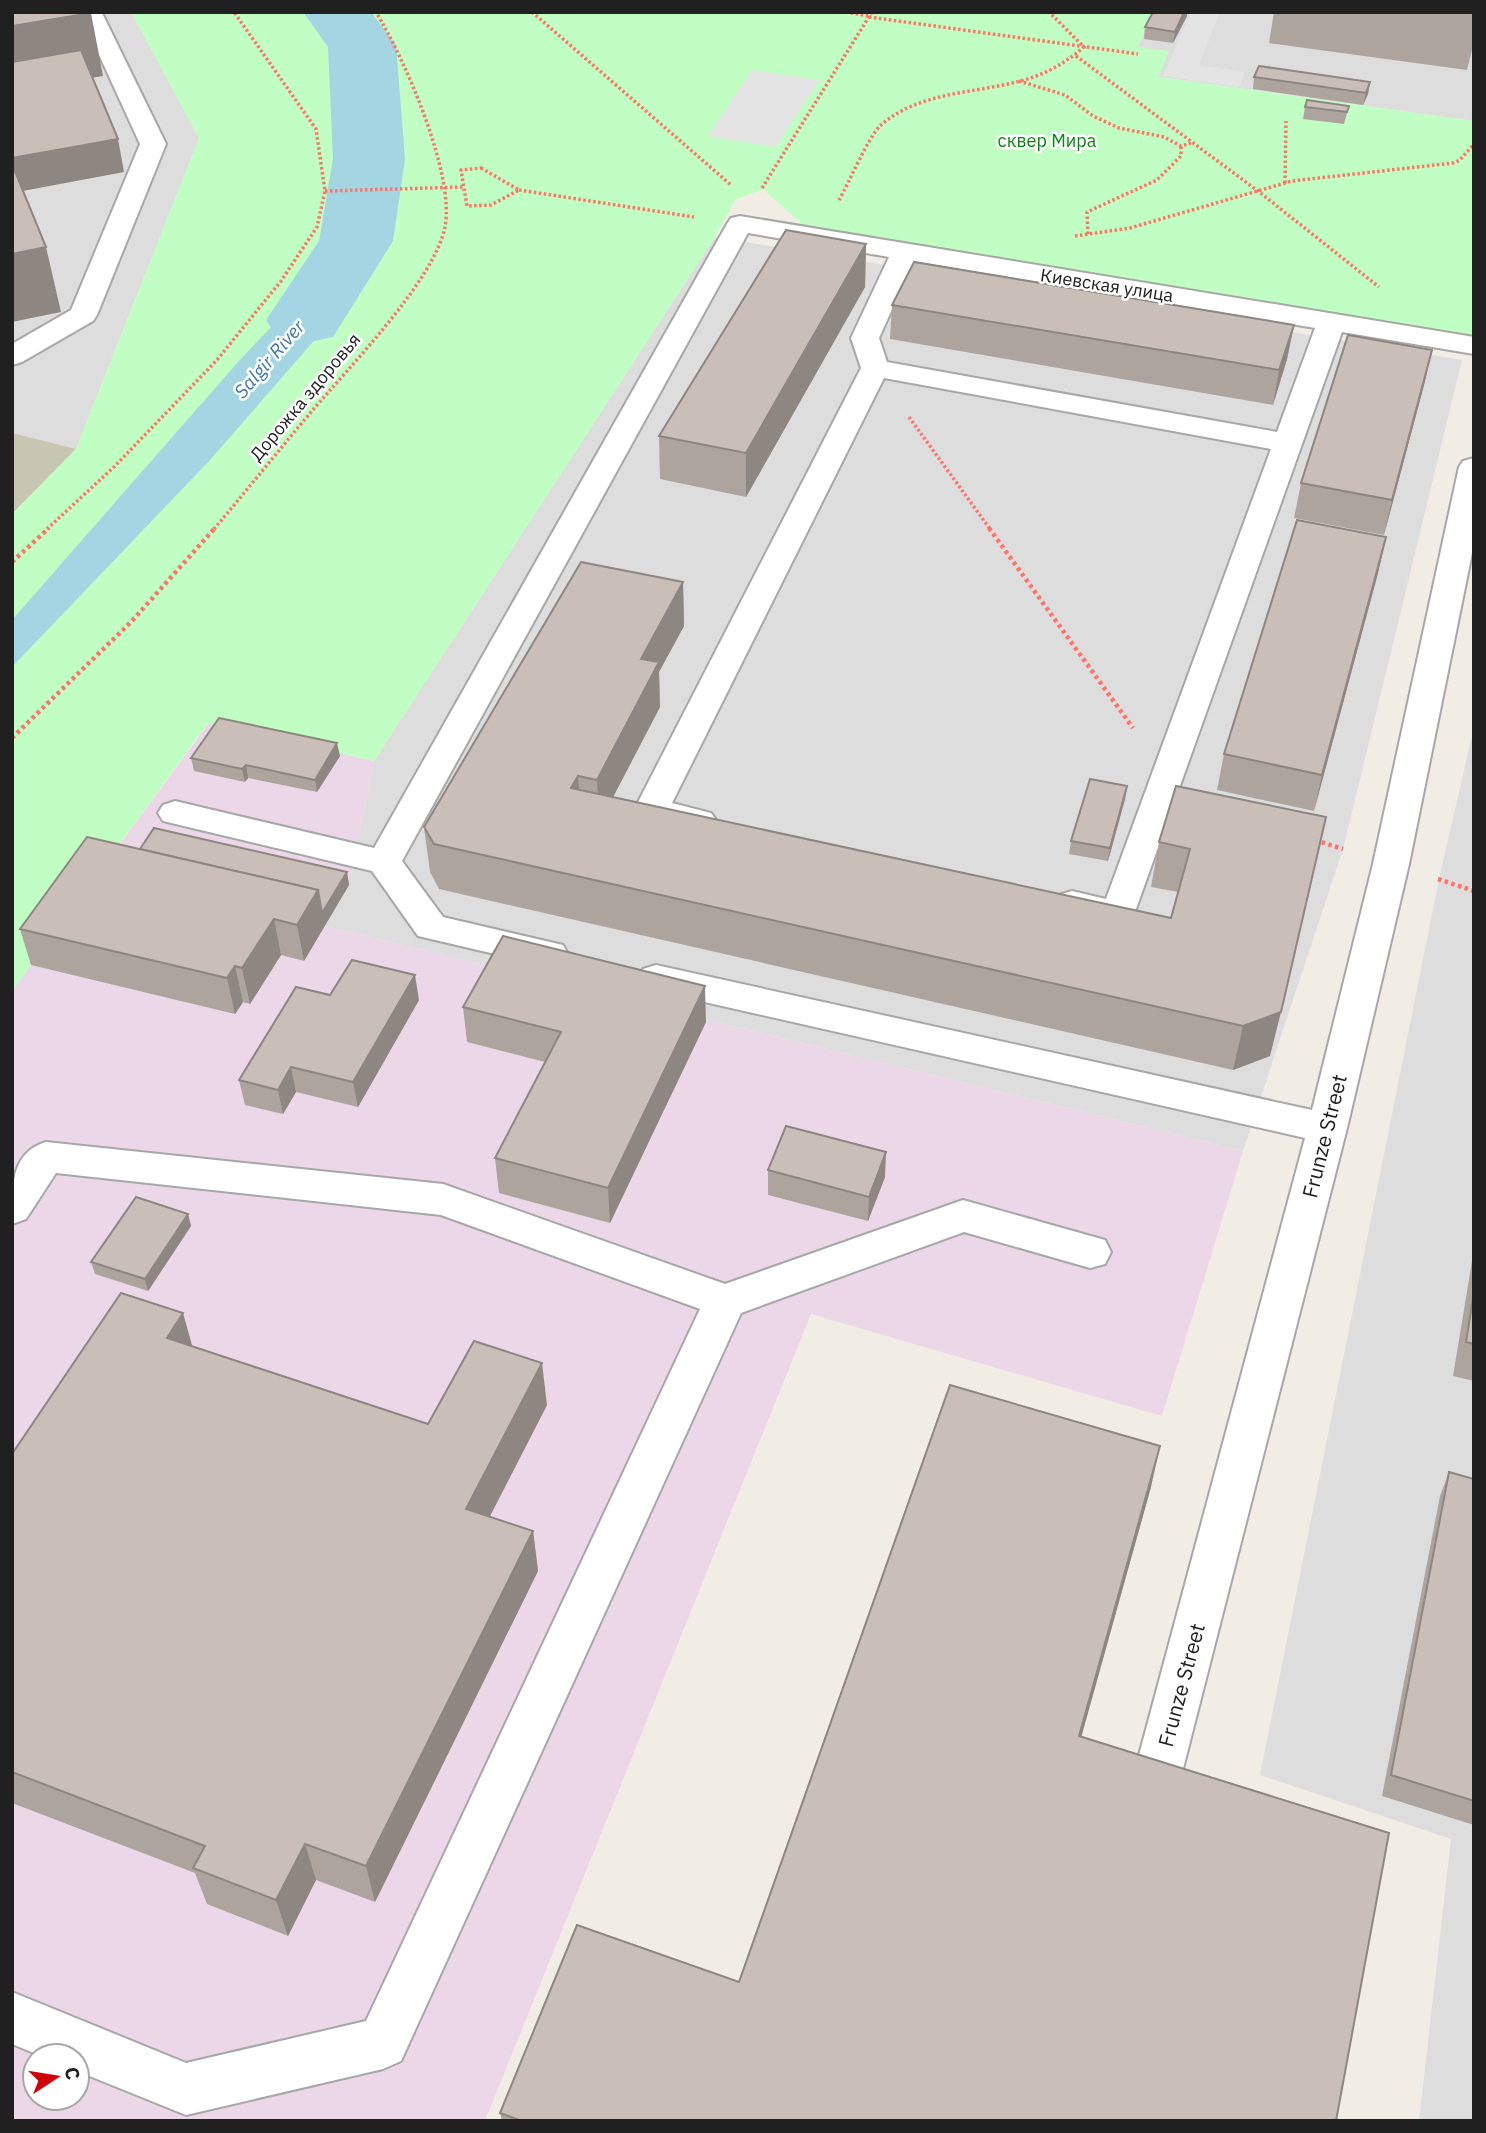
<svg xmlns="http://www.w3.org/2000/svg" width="1486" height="2133" font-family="'IBM Plex Sans',sans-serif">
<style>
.residential{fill:#dedddd}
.industrial{fill:#ebd7e8;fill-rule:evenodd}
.construction{fill:#c7c6b0}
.park{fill:#c0fec3}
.parking{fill:#e4e4e4}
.water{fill:#a3d6e2}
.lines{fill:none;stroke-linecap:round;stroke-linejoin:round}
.river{fill:#a3d6e2;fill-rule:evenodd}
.minor-casing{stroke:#a7a7a7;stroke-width:4}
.path-far1{stroke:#ff7369;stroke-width:3.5;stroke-dasharray:2.5 2.5;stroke-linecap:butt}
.path{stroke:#ff7369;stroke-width:4.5;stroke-dasharray:3.5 3.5;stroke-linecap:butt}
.minor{fill:#fff;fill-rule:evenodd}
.wall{fill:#ada49e}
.shaded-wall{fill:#8d8681}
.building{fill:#c9bfb8;stroke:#8d8681;stroke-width:2}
.labels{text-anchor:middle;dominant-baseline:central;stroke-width:5;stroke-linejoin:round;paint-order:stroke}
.far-park-label{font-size:18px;fill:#03890a;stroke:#fff}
.far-street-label{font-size:18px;fill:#202020;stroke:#fff}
.far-water-label{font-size:19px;font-style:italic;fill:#3e76a7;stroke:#fff}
.street-label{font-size:21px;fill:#202020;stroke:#fff}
</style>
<rect width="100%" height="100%" fill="#f1ede5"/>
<!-- residential -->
<g class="residential">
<polygon points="12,12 131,12 199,138 76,449 12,433"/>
<polygon points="1152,12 1474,12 1474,121 1159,77 1138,47"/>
<polygon points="715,237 1462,360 1343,849 1243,1151 325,926 349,885 374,761"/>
<polygon points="1474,727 1474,2121 1419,2121 1451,1839 1260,1775 1439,879"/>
</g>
<!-- industrial -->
<path class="industrial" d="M209,723L374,761L349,885L325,926L1243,1151L1162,1416L811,1314L485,2121H12V991ZM35,2056H77V2098H35Z"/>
<!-- construction -->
<polygon class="construction" points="12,433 76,449 12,514"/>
<!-- park -->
<polygon class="park" points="131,12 1152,12 1138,47 1169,51 1159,77 1474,121 1474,341 810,231 763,189 735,200 715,237 374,761 208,723 12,991 12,514 76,449 199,138"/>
<!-- parking -->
<g class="parking">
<polygon points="1191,12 1220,12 1199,65 1245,72 1239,87 1163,76"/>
<polygon points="752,70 819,80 776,147 708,136"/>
</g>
<!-- water -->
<polygon class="water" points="388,186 370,264 332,320 211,459 12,667 12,620 238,362 305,291 330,243 344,189"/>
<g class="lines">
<!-- river -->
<polygon class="river" points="303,12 371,12 396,45 405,159 393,241 333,337 305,343 277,337 266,320 319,241 333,159 328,47"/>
<defs>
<g id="minor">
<polygon points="73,12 102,13 166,144 97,315 93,321 22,362 12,365 12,344 71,310 140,144 84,22"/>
<path d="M740,216L1474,337V354L1342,332L1131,923C1109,930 1081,919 1059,913L1054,904L1059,895L1072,891L1106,899L1271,449L884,378L672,803L711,813L717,821L711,829L699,833L639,818L634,810L861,368L851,338L889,257L748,233L402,861L443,917L563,945L568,954L563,963L550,967L418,936L372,871L163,821L158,813L163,805L175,801L374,848L727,224L731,218ZM914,261L1315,328L1277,432L887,362L879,338Z"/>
<polygon points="1474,458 1474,543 1409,864 1347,1128 1175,1800 1168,1816 1151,1823 1134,1816 1127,1800 1305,1138 656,991 643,987 637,978 643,969 656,965 1312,1110 1373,864 1459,467 1463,461"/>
<path d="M46,1142L443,1184L725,1284L963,1200L1105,1240L1111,1252L1105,1264L1090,1268L964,1232L741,1313L401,2061L383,2069L186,2115L77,2071V2056H41L12,2044V1992L186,2063L366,2021L700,1309L441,1215L56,1173L26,1219L12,1224C12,1191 9,1153 46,1142Z"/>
</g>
</defs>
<!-- minor casing -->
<use href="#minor" class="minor-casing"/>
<!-- path-far1 -->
<g class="path-far1">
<polyline points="532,12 731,185"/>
<polyline points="846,12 869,16"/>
<polyline points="869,17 1138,54"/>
<polyline points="1076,56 1258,191 1379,287"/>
<polyline points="1019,81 1065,95 1093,116 1119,128 1164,137 1181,146 1191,143"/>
<polygon points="481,168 519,190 491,205 467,206 461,170"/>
<polyline points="1285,183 1286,121"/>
<polyline points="762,188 872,12"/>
<polyline points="519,190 694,217"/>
<polyline points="325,191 464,187"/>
<path d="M839,200C849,183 868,137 881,125C925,87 987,95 1039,75C1056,68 1070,59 1084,47L1049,12"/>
<polyline points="1088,234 1087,212 1157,180 1181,156 1181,146"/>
<polyline points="1075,236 1130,228 1292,181 1453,163 1460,160 1474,144"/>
<polyline points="909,417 990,529"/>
<polyline points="47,529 114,467 217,360 281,281 317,227 325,191 316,129 234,12"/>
<path d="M214,529C247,490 279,450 312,411C349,367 434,281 445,227C455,173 404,58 376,12"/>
</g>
<!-- path -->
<g class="path">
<polyline points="989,528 1133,728"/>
<polyline points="12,562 49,528"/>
<polyline points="12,738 132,621 215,528"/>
<polyline points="1315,840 1343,849"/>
<polyline points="1438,879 1474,891"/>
</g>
<!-- minor -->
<use href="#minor" class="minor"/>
</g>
<!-- wall -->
<g class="wall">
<polygon points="1274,12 1474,12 1474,42 1467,70 1269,43"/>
<polygon points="1187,16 1173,43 1144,39 1145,27"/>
<polygon points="1254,77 1370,82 1368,94 1363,105 1253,89"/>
<polygon points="1349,106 1344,124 1303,119 1305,107"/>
<polygon points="866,244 865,287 746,497 660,479 659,436"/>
<polygon points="892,305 1294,325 1287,359 1273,405 890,339"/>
<polygon points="1432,350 1424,385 1384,535 1294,518 1301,483"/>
<polygon points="1386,537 1378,573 1314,811 1217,790 1224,754"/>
<polygon points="683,582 684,626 659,672 660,707 613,797 1171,918 1178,892 1151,887 1159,842 1176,786 1270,1056 1233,1070 439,889 430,872 424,827"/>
<polygon points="340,756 317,792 248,778 245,782 194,771 191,758"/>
<polygon points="1127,786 1125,799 1108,861 1069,854 1071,841"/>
<polygon points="140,849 347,872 349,885 304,961 281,955 250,1004 243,1002 235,1014 31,965 20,929"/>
<polygon points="419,1000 358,1107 296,1092 283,1114 245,1105 239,1080"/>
<polygon points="463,1007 706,1022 610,1223 499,1193 495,1158 545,1062 467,1042"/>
<polygon points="768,1170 885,1177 868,1221 768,1195"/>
<polygon points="188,1214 191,1226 148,1291 95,1274 91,1262"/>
<polygon points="1474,1249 1474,1381 1453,1376"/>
<polygon points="193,1347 428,1424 547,1405 490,1516 533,1531 538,1571 375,1902 316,1880 288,1936 207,1904 195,1873 12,1803 12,1454"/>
<polygon points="1449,1472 1474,1479 1474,1825 1382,1796 1440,1496"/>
<polygon points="1151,1487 1081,1736 1336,2121 502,2121 500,2113 739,1982"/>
</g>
<!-- shaded-wall -->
<g class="shaded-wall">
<polygon points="1184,12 1187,12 1187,16 1173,43 1175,32"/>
<polygon points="91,13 103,76 12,91 12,26"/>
<polygon points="1370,82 1368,94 1363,105 1366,93"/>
<polygon points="118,139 124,172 12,193 12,158"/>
<polygon points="866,244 865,287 746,497 746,453"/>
<polygon points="46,247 61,312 12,322 12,254"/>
<polygon points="1294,325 1287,359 1273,405 1279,370"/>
<polygon points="1432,350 1424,385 1384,535 1392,500"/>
<polygon points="1386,537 1378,573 1314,811 1322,775"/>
<polygon points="683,582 684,626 659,672 660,707 599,824 597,780 641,659"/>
<polygon points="337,743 340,756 317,792 315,780"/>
<polygon points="246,765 248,778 245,782 242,769"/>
<polygon points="578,776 581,820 571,788"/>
<polygon points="1127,786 1125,799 1108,861 1110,848"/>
<polygon points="347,872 349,885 304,961 297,925 318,890"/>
<polygon points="274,919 281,955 250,1004 242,968"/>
<polygon points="235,966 243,1002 235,1014 227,978"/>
<polygon points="415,975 419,1000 358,1107 353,1082"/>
<polygon points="705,986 706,1022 610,1223 608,1188"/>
<polygon points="1281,1012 1270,1056 1233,1070 1243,1026"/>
<polygon points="291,1067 296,1092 283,1114 278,1090"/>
<polygon points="886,1152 885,1177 868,1221 869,1197"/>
<polygon points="188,1214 191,1226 148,1291 145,1279"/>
<polygon points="183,1313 195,1356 167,1338"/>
<polygon points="542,1363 547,1405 473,1549 466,1509"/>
<polygon points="1160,1446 1151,1487 1071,1774 1079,1736"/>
<polygon points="533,1531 538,1571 375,1902 366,1866"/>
<polygon points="305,1844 316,1880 288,1936 276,1900"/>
</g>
<!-- building -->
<g class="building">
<polygon points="12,12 90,12 91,13 12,26"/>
<polygon points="1153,12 1184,12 1175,32 1145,27"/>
<polygon points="81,50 118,139 12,158 12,62"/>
<polygon points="1259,66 1370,82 1366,93 1254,77"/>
<polygon points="1307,100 1349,106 1347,112 1305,107"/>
<polygon points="12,164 46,247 12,254"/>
<polygon points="786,230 866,244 746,453 659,436"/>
<polygon points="914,262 1294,325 1279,370 892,305"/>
<polygon points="1348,335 1432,350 1392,500 1301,483"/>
<polygon points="1297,520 1386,537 1322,775 1224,754"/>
<polygon points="581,562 683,582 641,659 659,662 597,780 578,776 571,788 1171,918 1190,849 1159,842 1176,786 1326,817 1281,1012 1243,1026 434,844 424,827"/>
<polygon points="219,718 337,743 315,780 246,765 242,769 191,758"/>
<polygon points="1090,779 1127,786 1110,848 1071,841"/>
<polygon points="154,828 347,872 322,913 318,890 140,849"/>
<polygon points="87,837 318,890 297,925 274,919 242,968 235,966 227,978 20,929"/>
<polygon points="503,936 705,986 608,1188 495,1158 561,1032 463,1007"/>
<polygon points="352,960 415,975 353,1082 291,1067 278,1090 239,1080 296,987 330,995"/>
<polygon points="786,1126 886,1152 869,1197 768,1170"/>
<polygon points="136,1197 188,1214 145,1279 91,1262"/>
<polygon points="1474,1292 1474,1344 1466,1342"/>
<polygon points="121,1293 183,1313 167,1338 428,1424 474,1341 542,1363 466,1509 533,1531 366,1866 305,1844 276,1900 193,1868 205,1846 12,1772 12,1454"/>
<polygon points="950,1385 1160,1446 1079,1736 1389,1833 1336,2121 522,2121 500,2113 577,1925 739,1982"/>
<polygon points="1449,1472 1474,1479 1474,1801 1391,1775"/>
</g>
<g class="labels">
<!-- far-park labels -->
<g class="far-park-label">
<text x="1047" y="140">сквер Мира</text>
</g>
<!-- far-street labels -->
<g class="far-street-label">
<text transform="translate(1107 285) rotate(9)">Киевская улица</text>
<text transform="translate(305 397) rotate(-50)">Дорожка здоровья</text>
</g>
<!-- far-water labels -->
<g class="far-water-label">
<text transform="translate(269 359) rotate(-49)">Salgir River</text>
</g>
<!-- street labels -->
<g class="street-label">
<text transform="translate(1324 1136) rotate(-76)">Frunze Street</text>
<text transform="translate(1181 1685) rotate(-75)">Frunze Street</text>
</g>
</g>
<!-- border -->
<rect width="1486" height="2133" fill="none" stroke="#202020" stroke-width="28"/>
<!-- north arrow -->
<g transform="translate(56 2077) rotate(78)"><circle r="33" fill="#ffffff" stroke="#a6a6a6" stroke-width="2"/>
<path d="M0-5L12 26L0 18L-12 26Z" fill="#d00007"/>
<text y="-10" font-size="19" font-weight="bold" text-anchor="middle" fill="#202020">С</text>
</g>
</svg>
